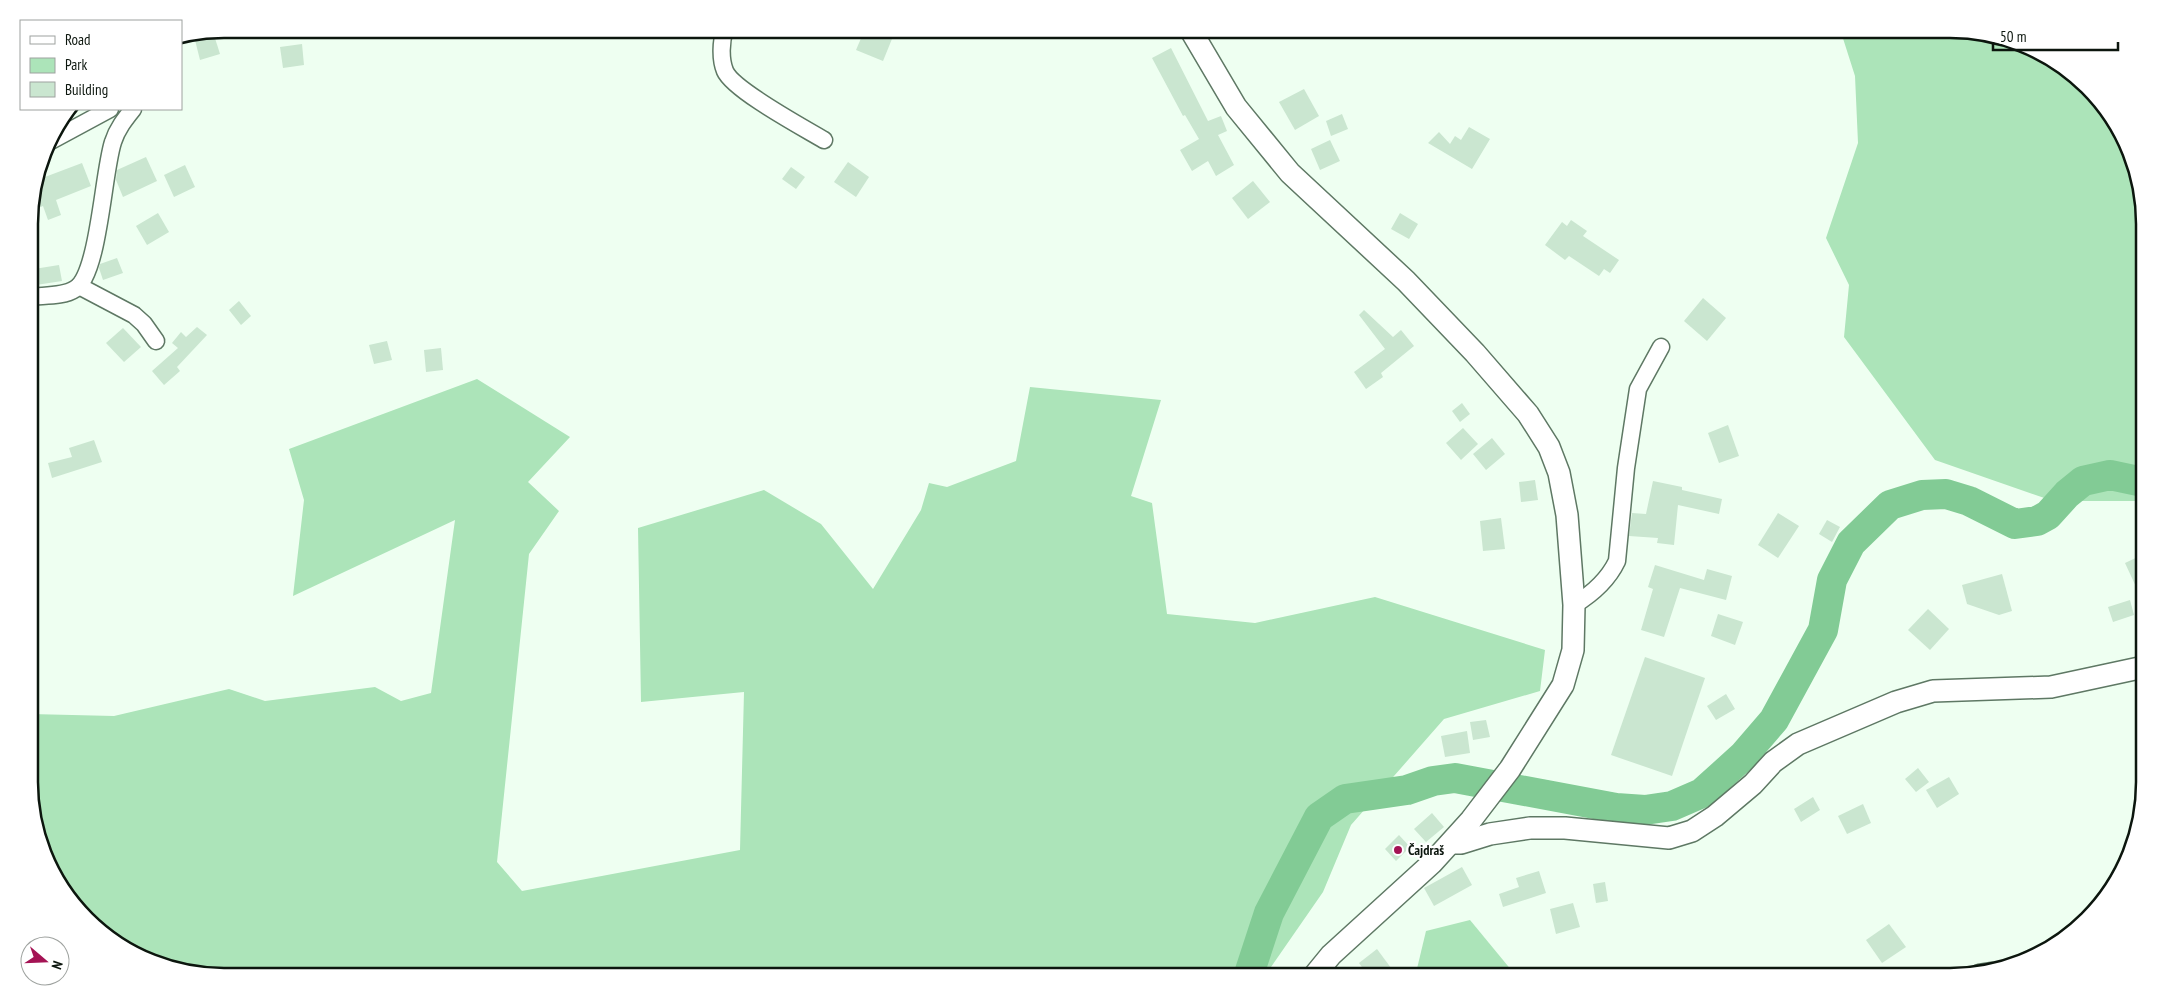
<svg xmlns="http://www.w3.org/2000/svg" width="2173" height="1006" font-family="'PT Sans Narrow',sans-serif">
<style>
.green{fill:#ace4b9}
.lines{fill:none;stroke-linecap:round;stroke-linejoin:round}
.river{stroke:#82cb95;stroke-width:30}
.building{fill:#cae6d0}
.minor-casing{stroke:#5e7864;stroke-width:19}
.major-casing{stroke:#5e7864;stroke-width:24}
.minor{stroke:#fff;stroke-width:16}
.major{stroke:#fff;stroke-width:21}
.poi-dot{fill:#a41354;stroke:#fff;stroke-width:2}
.labels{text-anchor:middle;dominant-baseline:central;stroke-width:4.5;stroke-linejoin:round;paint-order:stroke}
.poi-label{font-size:14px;font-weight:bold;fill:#0c160e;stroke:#fff;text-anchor:start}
.rim{fill:none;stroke:#0c160e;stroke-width:2.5}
</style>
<rect width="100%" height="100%" fill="#eefff1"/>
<!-- green -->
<g class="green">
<polygon points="1840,29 1949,29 2024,44 2068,69 2104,105 2130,149 2143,199 2143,501 2053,501 1935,460 1844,337 1849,285 1826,238 1858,143 1855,76"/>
<polygon points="477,379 570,437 528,482 559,511 529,554 497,862 522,891 740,850 744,692 641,702 638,528 764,490 821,524 873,589 921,510 929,483 947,487 1016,461 1030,387 1161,400 1131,496 1152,503 1167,614 1255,623 1375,597 1545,650 1540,691 1444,719 1351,825 1323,892 1271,967 1265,969 1264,977 224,977 149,962 105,937 69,901 43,857 30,808 30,714 114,716 229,689 265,701 375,687 401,701 431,693 455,520 293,596 304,500 289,449"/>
<polygon points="1470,920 1517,977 1415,977 1426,931"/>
</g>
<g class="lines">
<!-- river -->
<polyline class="river" points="1248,977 1269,913 1319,817 1345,799 1407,790 1433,781 1455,778 1616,808 1645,810 1672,806 1702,793 1743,756 1774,720 1823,630 1832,580 1851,543 1890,505 1922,495 1946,494 1969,501 2015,524 2037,521 2048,515 2067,494 2083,481 2110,475 2143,482"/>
</g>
<!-- building -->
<g class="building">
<polygon points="865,29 880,29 894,34 883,61 856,50"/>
<polygon points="214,35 220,54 200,60 195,40"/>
<polygon points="302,44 304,65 283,68 280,47"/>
<polygon points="1171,48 1208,121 1221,116 1227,131 1218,135 1234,165 1216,176 1208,161 1192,171 1180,150 1199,139 1185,115 1183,116 1152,58"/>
<polygon points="1304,89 1319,116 1295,130 1279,102"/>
<polygon points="1342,114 1348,129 1331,136 1326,121"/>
<polygon points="1469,127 1490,139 1472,169 1428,143 1439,132 1450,144 1455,136 1461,140"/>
<polygon points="1330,140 1340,161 1320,170 1311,149"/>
<polygon points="146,157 157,181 123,197 116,180 117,170"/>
<polygon points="848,162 869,177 856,197 834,182"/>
<polygon points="82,163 91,186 56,200 61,215 48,220 43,206 29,212 37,180"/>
<polygon points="185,165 195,187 174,197 164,175"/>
<polygon points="791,167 805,177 796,189 782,179"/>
<polygon points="1253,181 1270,202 1248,219 1232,198"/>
<polygon points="158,213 169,232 147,245 136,226"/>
<polygon points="1400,213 1418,224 1409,239 1391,229"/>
<polygon points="1571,220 1587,231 1583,236 1619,260 1610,273 1604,269 1599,276 1569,256 1565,260 1545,245 1562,222 1567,226"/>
<polygon points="117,258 123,273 103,280 99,268 100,264"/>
<polygon points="59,265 62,281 36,285 34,269"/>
<polygon points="1703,298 1726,318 1707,341 1684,321"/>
<polygon points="239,301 251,316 241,325 229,310"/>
<polygon points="1364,310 1393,337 1401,330 1414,346 1381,373 1383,377 1366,389 1354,372 1385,349 1359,315"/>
<polygon points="197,327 207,335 177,367 180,371 164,385 152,371 178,348 172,343 181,332 186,337"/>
<polygon points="123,328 141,347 124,362 106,343"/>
<polygon points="387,341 392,360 374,364 369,345"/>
<polygon points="441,348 443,370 426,372 424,350"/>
<polygon points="1462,403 1470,414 1460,422 1452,411"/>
<polygon points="1728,425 1739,456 1719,463 1708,433"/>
<polygon points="1463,428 1478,444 1461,460 1446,443"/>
<polygon points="1492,438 1505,454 1486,470 1473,454"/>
<polygon points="94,440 102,462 52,478 48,463 72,457 69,448"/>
<polygon points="1535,480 1538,500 1521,502 1519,482"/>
<polygon points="1653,481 1682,487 1682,490 1722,499 1719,514 1678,505 1674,545 1657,543 1658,538 1629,536 1632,513 1646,514"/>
<polygon points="1778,513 1799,526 1778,558 1758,545"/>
<polygon points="1501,518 1505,549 1483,551 1480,521"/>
<polygon points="1827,520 1840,527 1832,542 1819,534"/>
<polygon points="2144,554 2144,604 2125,563"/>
<polygon points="1655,565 1704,580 1707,569 1732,576 1726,600 1680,588 1664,637 1641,630 1653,589 1648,587"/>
<polygon points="2002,574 2012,611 1999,615 1967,604 1962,585"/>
<polygon points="2130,600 2134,615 2113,622 2108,607"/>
<polygon points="1928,609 1949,629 1930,650 1908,630"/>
<polygon points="1718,614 1743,622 1735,645 1711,636"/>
<polygon points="1645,657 1705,678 1672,776 1611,755"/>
<polygon points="1726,694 1735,709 1716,720 1707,706"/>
<polygon points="1486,720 1490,737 1473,740 1470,722"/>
<polygon points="1467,731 1470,753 1445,757 1441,736"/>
<polygon points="1918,768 1929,782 1916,792 1905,779"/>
<polygon points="1949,777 1959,794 1937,808 1926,790"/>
<polygon points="1813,797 1820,810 1801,822 1794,809"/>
<polygon points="1863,804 1871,823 1847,834 1838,816"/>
<polygon points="1432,813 1444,827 1426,842 1414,829"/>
<polygon points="1399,835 1410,847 1396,861 1385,849"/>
<polygon points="1462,867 1472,885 1434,906 1424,888"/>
<polygon points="1539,871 1546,893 1503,907 1499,894 1519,887 1516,878"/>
<polygon points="1605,882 1608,901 1596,903 1593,884"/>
<polygon points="1573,903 1580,927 1556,934 1550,909"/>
<polygon points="1889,924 1906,947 1882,963 1866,940"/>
<polygon points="1377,949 1394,972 1387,977 1369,977 1359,963"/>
</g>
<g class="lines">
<defs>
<g id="minor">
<path d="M725,29C721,41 720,59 725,71C733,90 804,128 824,140"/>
<polyline points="47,143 110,109"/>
<polyline points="79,286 134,315 144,324 156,341"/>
<path d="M29,297C43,295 63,297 75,289C99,275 103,172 113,142C117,129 125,119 133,109"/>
<path d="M1574,605C1592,594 1608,580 1617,561L1626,468L1638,389L1661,347"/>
<polyline points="1979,973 1992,971"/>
</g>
<g id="major">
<polyline points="1190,29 1236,107 1290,173 1406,281 1475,353 1528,414 1549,447 1559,473 1567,515 1574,605 1573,650 1563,685 1510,769 1471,820 1432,863 1331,955 1313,977"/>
<polyline points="1451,843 1461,843 1490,834 1530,828 1565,828 1669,838 1692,831 1715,816 1753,784 1773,762 1798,744 1896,702 1933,691 2051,687 2144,667"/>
</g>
</defs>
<!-- minor casing -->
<use href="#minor" class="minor-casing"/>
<!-- major casing -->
<use href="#major" class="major-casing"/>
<!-- minor -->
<use href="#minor" class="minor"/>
<!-- major -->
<use href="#major" class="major"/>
</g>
<!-- markers -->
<circle class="poi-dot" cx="1398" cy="850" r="5"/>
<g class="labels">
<!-- poi labels -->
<g class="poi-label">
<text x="1408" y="850">Čajdraš</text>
</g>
</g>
<!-- crop -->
<path d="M0 0H2173V1006H0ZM224 38H1950A186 186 0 0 1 2136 224V782A186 186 0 0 1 1950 968H224A186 186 0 0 1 38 782V224A186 186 0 0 1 224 38Z" fill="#fff" fill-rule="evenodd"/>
<path class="rim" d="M224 38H1950A186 186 0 0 1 2136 224V782A186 186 0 0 1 1950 968H224A186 186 0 0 1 38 782V224A186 186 0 0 1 224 38Z"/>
<!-- legend -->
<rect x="20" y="20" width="162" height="90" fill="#ffffff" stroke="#9ea29f"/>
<rect x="30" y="36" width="25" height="8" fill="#ffffff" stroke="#9ea29f"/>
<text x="65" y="45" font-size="15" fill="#0c160e">Road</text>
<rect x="30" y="58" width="25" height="15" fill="#ace4b9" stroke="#9ea29f"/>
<text x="65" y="70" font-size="15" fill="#0c160e">Park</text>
<rect x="30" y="82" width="25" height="15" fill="#cae6d0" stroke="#9ea29f"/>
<text x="65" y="95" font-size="15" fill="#0c160e">Building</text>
<!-- north arrow -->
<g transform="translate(45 961) rotate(109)"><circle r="24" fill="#ffffff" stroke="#9ea29f"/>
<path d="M0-4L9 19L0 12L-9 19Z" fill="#a41354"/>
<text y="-8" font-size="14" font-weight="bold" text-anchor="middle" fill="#0c160e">N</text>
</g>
<!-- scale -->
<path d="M1993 42v8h125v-8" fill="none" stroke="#0c160e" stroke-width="2.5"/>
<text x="2000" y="42" font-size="15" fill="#0c160e" stroke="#ffffff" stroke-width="4" paint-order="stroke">50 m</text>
</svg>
